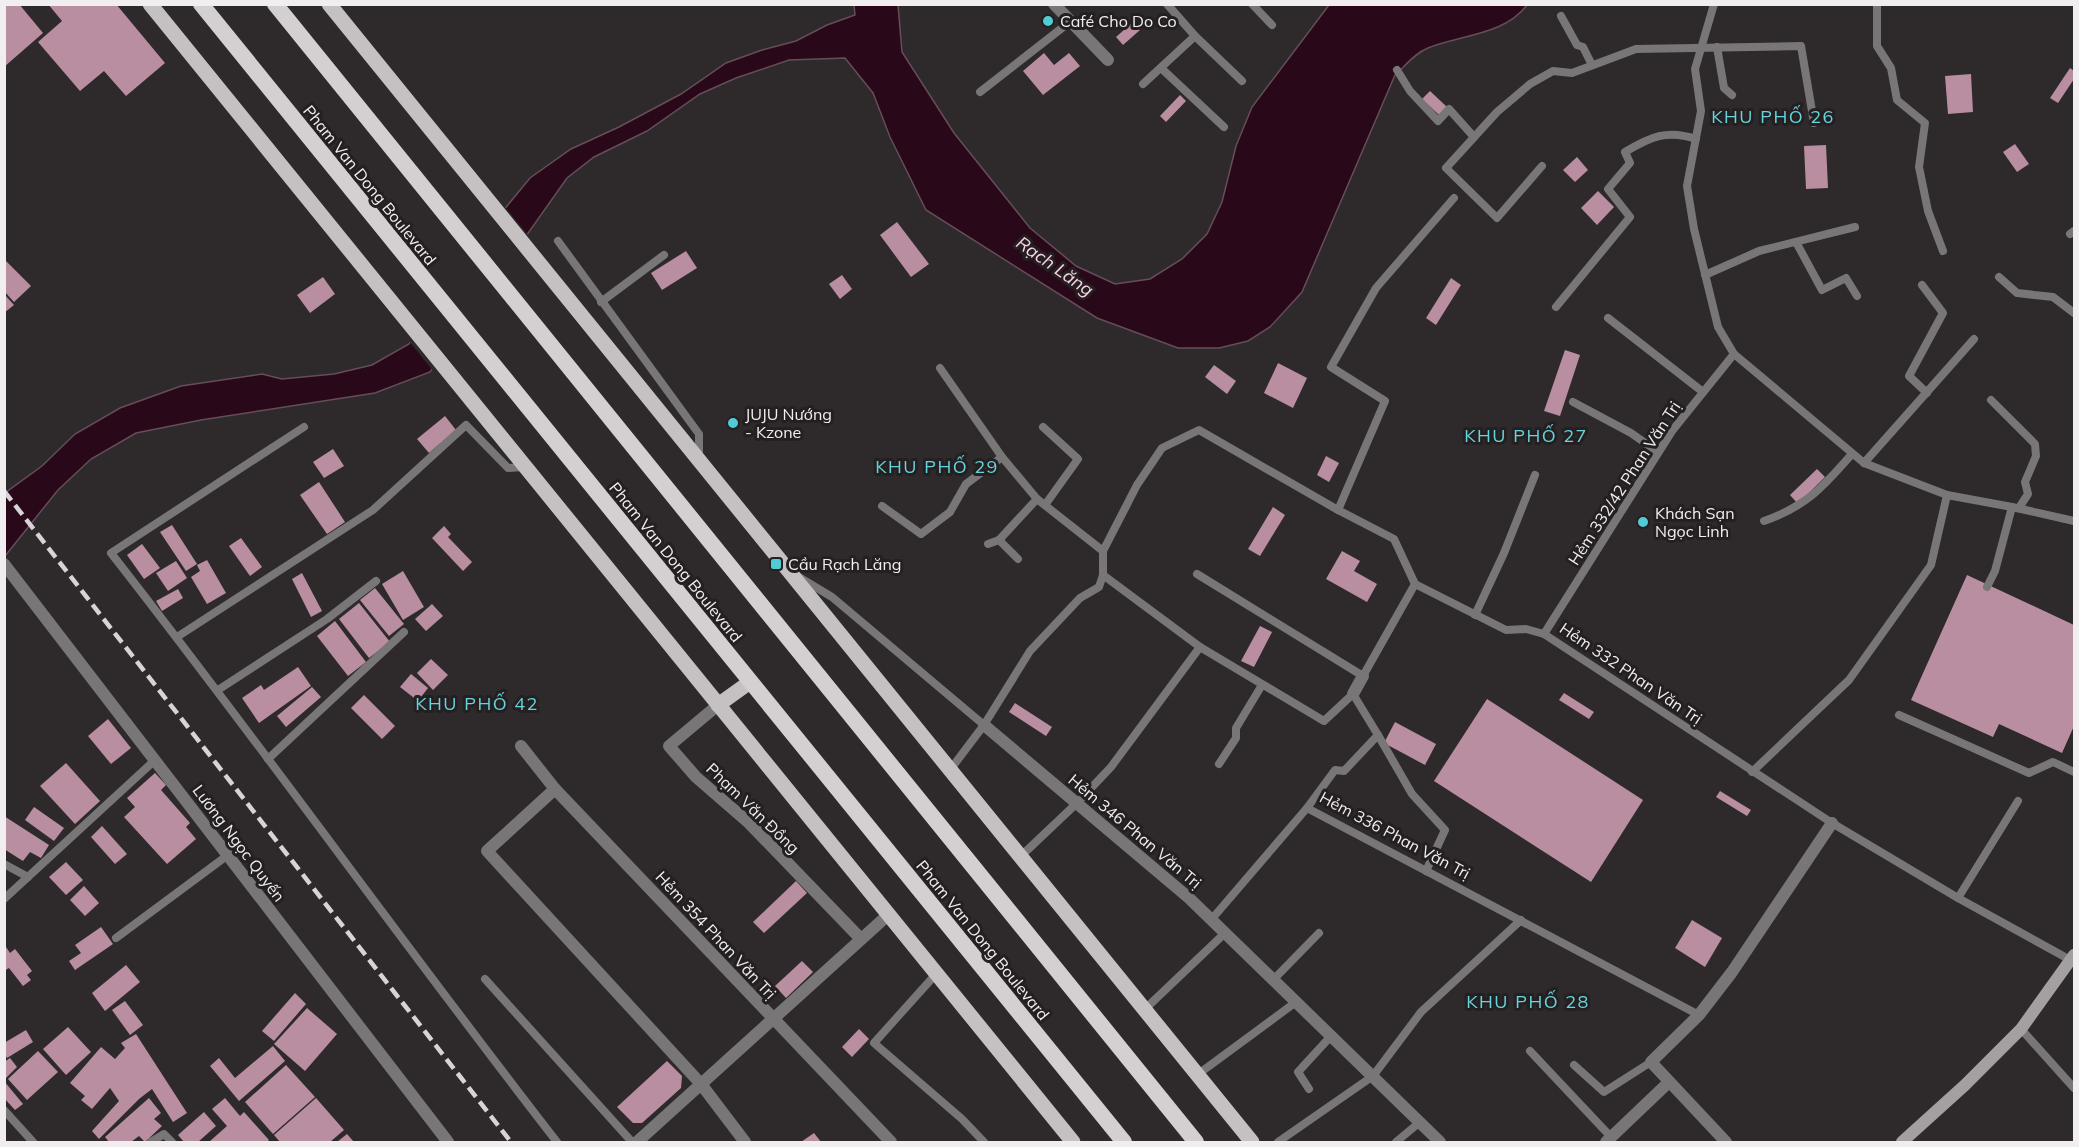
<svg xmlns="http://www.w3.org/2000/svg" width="2079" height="1147" font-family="Mulish,sans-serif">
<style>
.water{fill:#290819;stroke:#654d59;stroke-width:1.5}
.pier{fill:#2e2a2b}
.building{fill:#ba8ea1}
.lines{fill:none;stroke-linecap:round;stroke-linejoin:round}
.service{stroke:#787677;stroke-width:8}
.minor{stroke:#787677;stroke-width:12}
.tertiary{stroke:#787677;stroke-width:12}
.secondary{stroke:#a4a0a1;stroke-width:12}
.primary{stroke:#c5c1c2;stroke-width:15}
.trunk{stroke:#d4d0d1;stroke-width:16}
.rail{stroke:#d7d4d5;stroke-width:4.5;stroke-dasharray:12 6;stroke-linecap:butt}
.poi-dot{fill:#51ccd4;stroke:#242022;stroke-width:2}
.labels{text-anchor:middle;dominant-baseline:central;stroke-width:6;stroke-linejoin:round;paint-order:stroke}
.poi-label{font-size:16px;fill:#f1eeef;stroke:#242022;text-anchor:start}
.street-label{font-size:16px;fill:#f1eeef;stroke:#242022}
.neighbourhood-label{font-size:18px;letter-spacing:1.5px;fill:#67d3da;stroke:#242022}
.water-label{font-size:18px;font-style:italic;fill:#fbd0e2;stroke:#242022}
</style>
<rect width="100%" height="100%" fill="#2e2a2b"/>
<!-- water -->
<path class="water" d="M854,5H898L902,52L954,133L1030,228L1076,266L1115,284L1150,279L1182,259L1207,234L1222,202L1236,146L1252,107L1329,5H1527C1505,35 1460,35 1428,48C1415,53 1405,66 1395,75L1302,292L1270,327L1248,341L1219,348H1178L1097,318L926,210L890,137L873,93L845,58L789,60L736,78L700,94L647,131L594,157L567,178L430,372L375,393L201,420L136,433L91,459L58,490L5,556V493L42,466L75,434L120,408L181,386L262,374L282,379L334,374L372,365L409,344L507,206L530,178L571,149L619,127L681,94L726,63L762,50L796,41L827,25L855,15Z"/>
<!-- pier -->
<polygon class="pier" points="504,206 529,236 434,372 408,340"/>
<!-- building -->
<g class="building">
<polygon points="4,4 19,4 43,33 4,67"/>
<polygon points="48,4 116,4 165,63 126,96 104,71 80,91 38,42 62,21"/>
<polygon points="1133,22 1140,30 1123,45 1116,37"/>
<polygon points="1044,53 1054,65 1069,53 1080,66 1043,95 1023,71"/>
<polygon points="2070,68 2074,71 2074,79 2058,103 2050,98"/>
<polygon points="1971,74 1973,112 1948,114 1945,76"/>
<polygon points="1430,91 1447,107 1439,115 1422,99"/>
<polygon points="1180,95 1186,101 1166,122 1160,116"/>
<polygon points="2015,144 2029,164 2017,172 2003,152"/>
<polygon points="1826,145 1828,188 1806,189 1804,146"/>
<polygon points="1577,157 1588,170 1575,182 1563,170"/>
<polygon points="1598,191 1614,207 1597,225 1581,208"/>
<polygon points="897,222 929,264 911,277 880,235"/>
<polygon points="686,251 697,268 662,290 651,273"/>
<polygon points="4,259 31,286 14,302 4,291"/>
<polygon points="842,275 852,289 840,299 829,284"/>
<polygon points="323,277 335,294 310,313 297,295"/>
<polygon points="1451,278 1461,285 1436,325 1426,318"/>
<polygon points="4,294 14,305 4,313"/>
<polygon points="1565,350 1580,355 1560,416 1544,411"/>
<polygon points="1278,363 1307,378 1293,408 1264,393"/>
<polygon points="1214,365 1236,381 1227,394 1205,377"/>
<polygon points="445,416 456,430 429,453 417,439"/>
<polygon points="333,449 344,466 324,478 313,462"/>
<polygon points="1326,456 1339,463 1329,482 1317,475"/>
<polygon points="1817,469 1825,477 1798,504 1790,495"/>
<polygon points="319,482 345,522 327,534 300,495"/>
<polygon points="1273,507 1285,515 1260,556 1248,549"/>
<polygon points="172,525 197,564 186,571 160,532"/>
<polygon points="444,526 451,534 448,537 472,562 463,571 432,538"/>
<polygon points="241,538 262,567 250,576 229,546"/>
<polygon points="142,544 160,568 144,579 127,555"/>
<polygon points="1342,551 1360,561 1354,571 1377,584 1367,602 1326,579"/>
<polygon points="207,560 226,593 207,604 191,577 200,571 197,565"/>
<polygon points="176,561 187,578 168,591 156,573"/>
<polygon points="403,571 424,607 403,620 382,584"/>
<polygon points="302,573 322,611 311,617 292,579"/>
<polygon points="1967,575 2074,625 2074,726 2062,753 1999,724 1993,737 1911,700"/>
<polygon points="375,588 404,624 389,636 360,600"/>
<polygon points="178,589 183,598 162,611 156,601"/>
<polygon points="359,603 390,642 369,658 339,619"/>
<polygon points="432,604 443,616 426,631 415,619"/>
<polygon points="335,621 366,662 348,676 317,636"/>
<polygon points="1260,626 1272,632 1254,667 1241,661"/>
<polygon points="431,659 448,675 433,690 417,673"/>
<polygon points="298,667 311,686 259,723 242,698 261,685 264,690"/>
<polygon points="411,674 428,688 418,701 400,687"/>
<polygon points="312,687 321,697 286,727 277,716"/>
<polygon points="1564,693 1594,712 1589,719 1559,700"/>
<polygon points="364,695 395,726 382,739 351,708"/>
<polygon points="1487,699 1643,800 1591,882 1434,781"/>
<polygon points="1015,703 1052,727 1046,736 1009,712"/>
<polygon points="108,719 131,748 111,764 88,736"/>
<polygon points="1395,722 1436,744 1425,765 1384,743"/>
<polygon points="66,763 100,801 75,824 40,786"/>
<polygon points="155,773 166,785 161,790 190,823 186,827 196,839 167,864 124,817 135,807 127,798"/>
<polygon points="1720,791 1751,810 1747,816 1716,797"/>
<polygon points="34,807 64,828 54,841 25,820"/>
<polygon points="4,816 49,845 41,858 30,852 23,861 4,849"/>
<polygon points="102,826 127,854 115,864 91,837"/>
<polygon points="66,862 83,880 66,895 49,877"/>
<polygon points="796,881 807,893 764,933 753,922"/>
<polygon points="84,886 99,903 85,916 70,900"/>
<polygon points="1692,920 1722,938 1705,967 1675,948"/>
<polygon points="101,927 113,944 75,970 69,961 81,953 75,945"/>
<polygon points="4,944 10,953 15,949 32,971 27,975 31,980 23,986 9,968 4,971"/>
<polygon points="802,961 813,972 786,998 775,986"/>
<polygon points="126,965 140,982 105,1011 92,993"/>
<polygon points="295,993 306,1004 274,1041 262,1031"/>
<polygon points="125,1001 143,1025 130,1035 112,1010"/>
<polygon points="307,1008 337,1034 305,1071 274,1044"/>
<polygon points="68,1027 91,1052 66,1075 43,1049"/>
<polygon points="859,1029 869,1039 852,1057 842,1047"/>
<polygon points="26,1030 33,1042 7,1058 4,1053 4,1043"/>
<polygon points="136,1034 187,1113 173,1122 152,1089 139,1099 99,1139 92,1131 119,1101 110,1088 92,1109 81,1100 85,1096 70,1083 101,1047 115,1059 125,1048 121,1043"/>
<polygon points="273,1046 285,1061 239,1101 210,1066 219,1058 235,1078"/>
<polygon points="38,1051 58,1072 27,1100 8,1079"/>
<polygon points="10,1058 17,1067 4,1080 4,1062"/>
<polygon points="667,1061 682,1076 681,1088 642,1123 633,1123 617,1107"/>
<polygon points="286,1065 315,1097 273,1134 245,1102"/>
<polygon points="4,1081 23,1104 15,1110 4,1098"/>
<polygon points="149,1098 161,1113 154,1119 162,1126 145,1142 139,1136 131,1142 109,1142 105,1137"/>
<polygon points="225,1098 240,1116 244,1112 269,1140 267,1142 209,1142 227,1126 212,1109"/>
<polygon points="316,1098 344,1130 330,1142 280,1142 274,1135"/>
<polygon points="204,1112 216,1126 198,1142 184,1142 178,1135"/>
<polygon points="814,1133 821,1142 801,1142"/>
<polygon points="347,1134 354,1142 337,1142"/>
</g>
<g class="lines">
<!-- service -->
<g class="service">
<polyline points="1252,4 1272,25"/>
<polyline points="1714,4 1695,69 1701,111 1687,186 1694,229 1718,327 1734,354 1864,463 1947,495 2012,507 2074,521"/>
<polyline points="1877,4 1877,46 1891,68 1897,100 1925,123 1919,167 1928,211 1943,251"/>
<polyline points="1561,16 1577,45 1583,47 1592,65"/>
<polyline points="1195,36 1242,81"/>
<polyline points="1717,47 1724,88 1732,95"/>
<polyline points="1161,68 1224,127"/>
<polyline points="1397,70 1410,91 1438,121 1449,109 1474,137"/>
<polyline points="1143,84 1195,36 1167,4"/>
<polyline points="980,92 1071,21"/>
<polyline points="1542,166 1497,218 1446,168 1497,112 1530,84 1553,71 1572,73 1636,49 1801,46 1814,123"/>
<polyline points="2070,234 2074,231"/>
<polyline points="558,241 699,434 699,457"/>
<polyline points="1796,242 1822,290 1846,278 1857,296"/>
<polyline points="1705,275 1759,251 1855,227"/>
<polyline points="1999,277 2017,293 2053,297 2074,313"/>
<polyline points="1922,285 1943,313 1909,376 1927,393"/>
<polyline points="601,302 664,255"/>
<path d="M1556,307L1630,217L1608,189L1630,163L1625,152C1650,137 1667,129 1696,139"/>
<polyline points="1608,318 1703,392"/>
<polyline points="940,368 1002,457 1037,499 1103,551 1103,575 1200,647 1324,721 1353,694 1378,735 1344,771 1335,770 1307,808 1699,1015"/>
<polyline points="1991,400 2035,444 2036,456 2025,482 2028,494 2019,508"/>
<polyline points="1573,402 1631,433 1658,452"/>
<path d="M304,427L111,553C263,747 406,948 557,1142"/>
<polyline points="1043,427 1078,459 1045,505"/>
<polyline points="1864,463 1974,339"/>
<polyline points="882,506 921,534 950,512 966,484 1002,457"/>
<polyline points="1338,510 1385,401 1331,367 1376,288 1454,198"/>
<path d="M1764,521C1807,506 1823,487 1852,454"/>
<polyline points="999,540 1018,559"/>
<polyline points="988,544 999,540 1037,499"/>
<polyline points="1103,551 1137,485 1162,448 1199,430 1338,510 1394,539 1415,584 1506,630 1526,629 1544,634 1832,823 1958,898 2074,962"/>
<polyline points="1197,574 1363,676 1415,584"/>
<polyline points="797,576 832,597 984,725"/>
<polyline points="1987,587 1995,571 2012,507"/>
<polyline points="1475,615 1504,553 1535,475"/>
<polyline points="1544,634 1672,431 1734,354"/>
<polyline points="177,637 373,510 466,425 508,468 525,467"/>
<polyline points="218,690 327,619 376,581"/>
<polyline points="1899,715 2029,773 2053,762 2074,772"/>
<polyline points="1378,735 1412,794 1445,830 1426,871"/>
<polyline points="268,759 404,632"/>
<polyline points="1219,764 1236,738 1236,728 1262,685"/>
<polyline points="950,770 984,725 1030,651 1080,598 1099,587 1103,575"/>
<polyline points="1752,772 1849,680 1931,565 1947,495"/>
<polyline points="1020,857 1077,803 1111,767 1200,647"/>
<polyline points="4,864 28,877"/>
<polyline points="1958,898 2018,801"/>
<polyline points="4,899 155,760"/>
<polyline points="1211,920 1307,808"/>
<polyline points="116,938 228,855"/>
<polyline points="936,974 874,1043 962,1119 984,1142"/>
<polyline points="485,979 632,1142"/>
<polyline points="1273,980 1319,933"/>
<polyline points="1144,1010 1225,933"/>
<polyline points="2021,1029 2074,1088"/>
<polyline points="1530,1051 1611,1137"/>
<polyline points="1574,1065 1604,1092 1651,1062"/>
<polyline points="1197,1075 1296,1002"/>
<polyline points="1309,1089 1298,1072 1331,1036"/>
<polyline points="4,1110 33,1142"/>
<polyline points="151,1142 164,1134 172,1142"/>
<polyline points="1278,1142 1373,1076 1421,1012 1521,920"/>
<polyline points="1396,1142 1420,1122"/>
</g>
<!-- minor -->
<g class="minor">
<polyline points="1054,4 1108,60"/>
<polyline points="1353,694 1363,676"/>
<polyline points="718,705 669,746 696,777 749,823 861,939"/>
<polyline points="984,725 1189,898 1440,1142"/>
<polyline points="521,746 555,789 891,1142"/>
<polyline points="555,789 487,851 701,1084 745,1142"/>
<polyline points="637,1142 888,915"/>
<polyline points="1606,1142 1669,1082"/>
<polyline points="1726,1142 1651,1062 1699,1015 1732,972 1832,823"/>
</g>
<!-- tertiary -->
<polyline class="tertiary" points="4,564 448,1142"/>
<!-- secondary -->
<polyline class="secondary" points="1902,1142 1965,1085 2021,1029 2074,955"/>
<!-- primary -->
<g class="primary">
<polyline points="150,4 1073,1142"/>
<polyline points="329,4 1252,1142"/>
<polyline points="718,705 750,682"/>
</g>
<!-- trunk -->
<g class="trunk">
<polyline points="201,4 1124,1142"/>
<polyline points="275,4 1196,1142"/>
</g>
<!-- rail -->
<polyline class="rail" points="4,491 511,1142"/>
</g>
<!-- markers -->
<g class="poi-dot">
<circle cx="1048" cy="21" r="6"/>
<circle cx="733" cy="423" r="6"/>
<circle cx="1643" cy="522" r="6"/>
<rect x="770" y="558" width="12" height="12" rx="3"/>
</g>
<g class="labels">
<!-- poi labels -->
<g class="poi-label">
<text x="1060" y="21">Café Cho Do Co</text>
<text x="745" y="414">JUJU Nướng<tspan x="745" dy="18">- Kzone</tspan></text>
<text x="1655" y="513">Khách Sạn<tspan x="1655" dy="18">Ngọc Linh</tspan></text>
<text x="788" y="564">Cầu Rạch Lăng</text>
</g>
<!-- street labels -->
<g class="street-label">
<text transform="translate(370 185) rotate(51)">Pham Van Dong Boulevard</text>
<text transform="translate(1624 483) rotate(-57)">Hẻm 332/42 Phan Văn Trị</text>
<text transform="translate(676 562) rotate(51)">Pham Van Dong Boulevard</text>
<text transform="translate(1631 673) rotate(34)">Hẻm 332 Phan Văn Trị</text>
<text transform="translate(753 808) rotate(44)">Phạm Văn Đồng</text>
<text transform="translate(1135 831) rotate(40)">Hẻm 346 Phan Văn Trị</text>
<text transform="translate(1395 835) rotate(28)">Hẻm 336 Phan Văn Trị</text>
<text transform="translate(239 843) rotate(53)">Lương Ngọc Quyến</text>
<text transform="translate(716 935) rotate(47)">Hẻm 354 Phan Văn Trị</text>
<text transform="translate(983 940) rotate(51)">Pham Van Dong Boulevard</text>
</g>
<!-- neighbourhood labels -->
<g class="neighbourhood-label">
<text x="1773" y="116">KHU PHỐ 26</text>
<text x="1526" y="435">KHU PHỐ 27</text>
<text x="937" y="466">KHU PHỐ 29</text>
<text x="477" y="703">KHU PHỐ 42</text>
<text x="1528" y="1001">KHU PHỐ 28</text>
</g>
<!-- water labels -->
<g class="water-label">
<text transform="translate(1055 266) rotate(35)">Rạch Lăng</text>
</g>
</g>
<!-- border -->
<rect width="2079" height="1147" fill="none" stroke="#f1eeef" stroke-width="12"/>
</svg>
